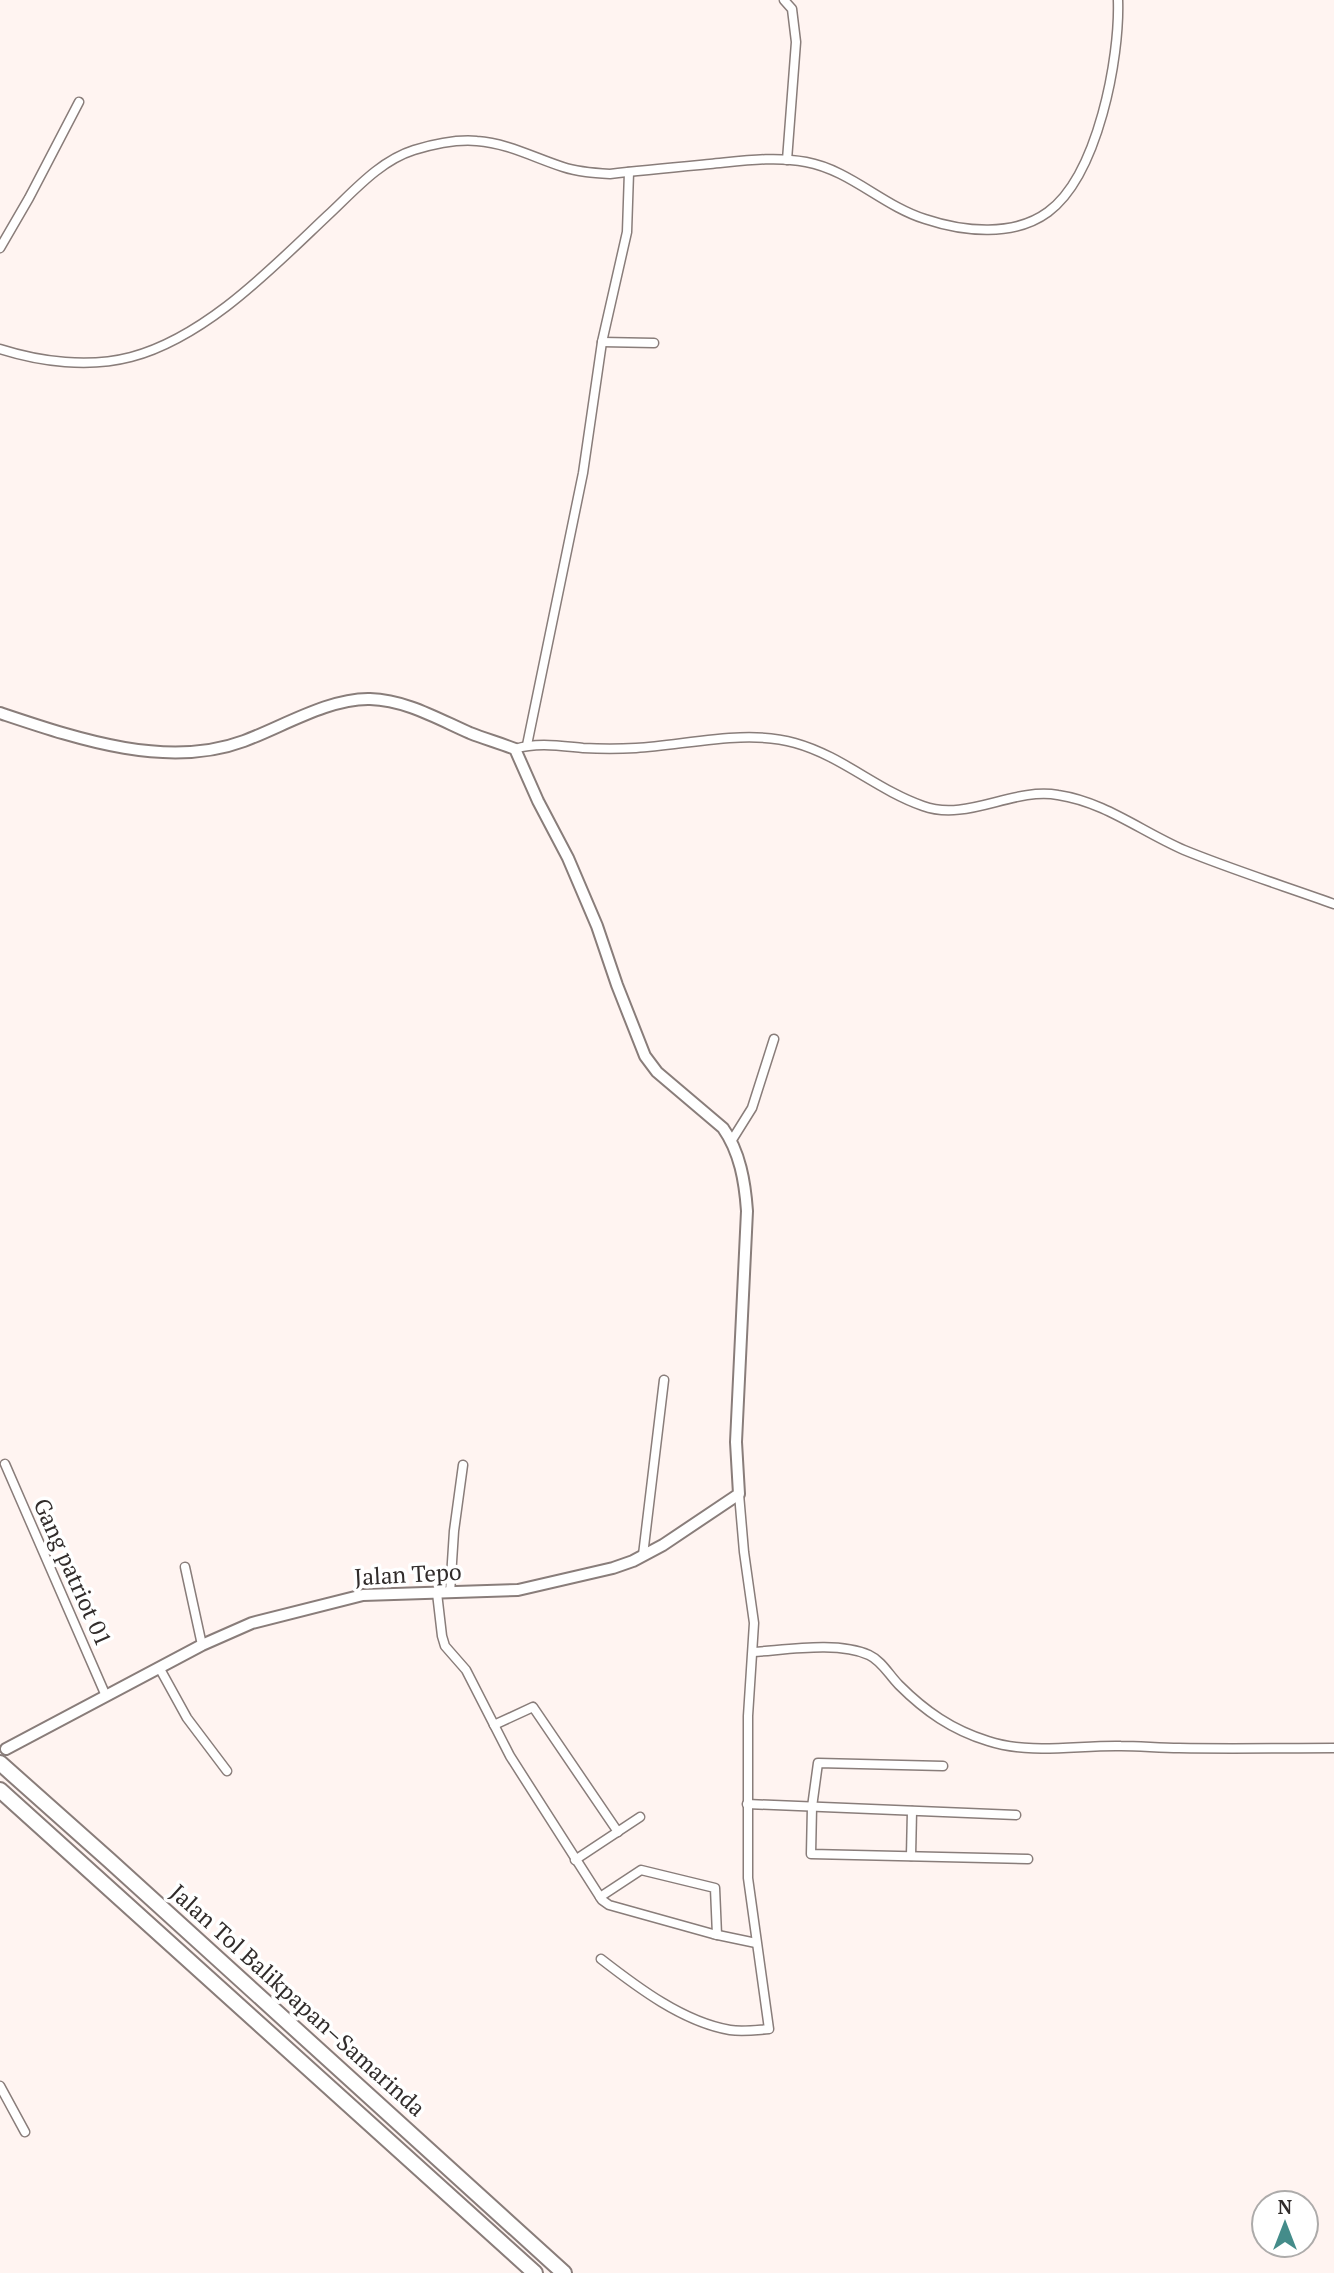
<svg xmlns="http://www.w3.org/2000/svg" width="1334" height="2273" font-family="'PT Serif',serif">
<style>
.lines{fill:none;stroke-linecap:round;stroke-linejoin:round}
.street-casing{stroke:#897d7a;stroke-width:11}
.secondary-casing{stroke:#897d7a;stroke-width:14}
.highway-casing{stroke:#897d7a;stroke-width:18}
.street{stroke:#fff;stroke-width:8}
.secondary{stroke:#fff;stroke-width:10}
.highway{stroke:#fff;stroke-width:14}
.labels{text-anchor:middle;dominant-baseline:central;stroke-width:7;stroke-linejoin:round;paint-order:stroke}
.street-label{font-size:23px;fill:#312c2b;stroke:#fff}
</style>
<rect width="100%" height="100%" fill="#fff4f1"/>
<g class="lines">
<defs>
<g id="street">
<polyline points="784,0 792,9 796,42 787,160"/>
<polyline points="0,248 29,198 79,102"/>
<polyline points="602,342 654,343"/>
<path d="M0,349C41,362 89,368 131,357C206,337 272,268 327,216C353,192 379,161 414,150C434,144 456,139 477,141C507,143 535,158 563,167C578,172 594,173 610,174C643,170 677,167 710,164C742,161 775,156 806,162C850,170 883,206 925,219C964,232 1014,237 1048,212C1098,175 1120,58 1118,0"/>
<polyline points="527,745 583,473 602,342 627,232 629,172"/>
<path d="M515,749C537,742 561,746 583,748C601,749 619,749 636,748C686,745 747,729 795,743C842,756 877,790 923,806C967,822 1013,787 1058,795C1105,802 1142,832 1184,850C1233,870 1284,886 1334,904"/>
<polyline points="732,1140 752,1108 774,1039"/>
<polyline points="5,1464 106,1696"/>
<polyline points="643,1555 664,1380"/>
<polyline points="185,1567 202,1645"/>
<polyline points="437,1593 442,1636 445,1646 466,1670 510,1756 602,1900 609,1905 713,1934 756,1943"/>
<polyline points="450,1593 454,1531 463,1465"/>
<path d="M753,1652C786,1650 838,1641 869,1655C882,1661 889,1675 899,1685C925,1711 952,1730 988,1741C1031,1755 1077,1745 1121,1746C1140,1746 1160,1748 1179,1748C1231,1749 1282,1748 1334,1748"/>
<polyline points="160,1669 187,1718 227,1771"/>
<polyline points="494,1725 533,1707 618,1832"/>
<polyline points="943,1766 818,1763 812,1807 811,1854 1028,1859"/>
<polyline points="747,1804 1016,1815"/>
<polyline points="911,1856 912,1811"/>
<polyline points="575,1860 640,1817"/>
<polyline points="600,1897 641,1870 715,1888 717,1935"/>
<path d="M601,1959C637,1987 683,2022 730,2030C743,2032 756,2030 769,2029L748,1878V1716L754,1623L744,1552L739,1494"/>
<polyline points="0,2086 25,2132"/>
</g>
<path id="secondary" d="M0,713C75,738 166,770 244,741C282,727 329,698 370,699C406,700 438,719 470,733C485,739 500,743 515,749L538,801L568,858L597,926L617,985L645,1056L657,1072L723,1128C740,1152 745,1182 747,1211L736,1442L739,1494L663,1545L633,1561L613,1568L518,1590L363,1595L252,1623L202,1645L6,1749"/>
<g id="highway">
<polyline points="0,1763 109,1860 564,2273"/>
<polyline points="0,1790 535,2273"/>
</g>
</defs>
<!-- street casing -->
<use href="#street" class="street-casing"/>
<!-- secondary casing -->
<use href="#secondary" class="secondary-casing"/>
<!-- highway casing -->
<use href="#highway" class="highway-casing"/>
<!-- street -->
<use href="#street" class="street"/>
<!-- secondary -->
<use href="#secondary" class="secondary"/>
<!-- highway -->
<use href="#highway" class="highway"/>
</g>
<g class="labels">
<!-- street labels -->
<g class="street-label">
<text transform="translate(73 1572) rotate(66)">Gang patriot 01</text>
<text transform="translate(408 1574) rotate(-3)">Jalan Tepo</text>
<text transform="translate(298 2000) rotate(42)">Jalan Tol Balikpapan–Samarinda</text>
</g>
</g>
<!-- north arrow -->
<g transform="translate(1285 2224)"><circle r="33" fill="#ffffff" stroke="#adabaa" stroke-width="2"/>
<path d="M0-5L12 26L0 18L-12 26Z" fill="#448c8a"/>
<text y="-10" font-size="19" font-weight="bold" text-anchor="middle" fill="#312c2b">N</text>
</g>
</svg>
